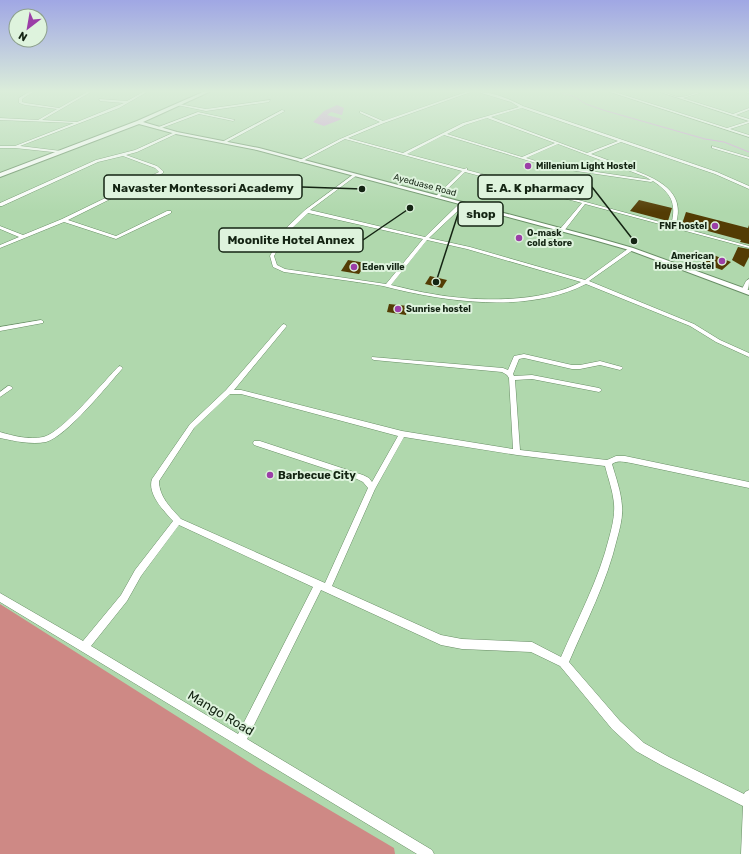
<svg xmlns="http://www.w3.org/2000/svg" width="749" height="854" font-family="Rubik,sans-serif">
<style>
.green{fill:#ce8985}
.water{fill:#d594dd}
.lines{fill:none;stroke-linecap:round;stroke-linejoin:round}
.stream{stroke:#d594dd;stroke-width:1}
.building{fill:#533c04}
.street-casing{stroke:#688e65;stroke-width:1}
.secondary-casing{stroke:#688e65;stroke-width:2}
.street{fill:#fff;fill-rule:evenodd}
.secondary{fill:#fff;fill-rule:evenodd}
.poi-dot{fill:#9b3ea7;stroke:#def3dd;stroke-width:1.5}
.labels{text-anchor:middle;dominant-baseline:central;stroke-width:4;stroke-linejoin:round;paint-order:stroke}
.far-poi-label{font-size:9px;font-weight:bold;fill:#142413;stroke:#def3dd;text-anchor:start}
.far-street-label{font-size:9px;fill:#142413;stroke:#def3dd}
.poi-label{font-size:11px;font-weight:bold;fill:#142413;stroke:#def3dd;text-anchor:start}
.near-street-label{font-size:13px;fill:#142413;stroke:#def3dd}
.leader{fill:none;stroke:#142413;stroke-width:1.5}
.callout-dot{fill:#142413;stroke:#def3dd;stroke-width:1.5}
.callout{fill:#def3dd;stroke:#142413;stroke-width:1.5}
.callout-label{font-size:12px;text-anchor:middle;font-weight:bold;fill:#142413}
</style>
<rect width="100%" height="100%" fill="#b0d8ad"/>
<!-- green -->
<polygon class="green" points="0,604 260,769 394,848 395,854 0,854"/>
<!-- water -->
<polygon class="water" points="337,105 344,108 342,115 331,112 327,115 342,119 324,126 313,122 324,111"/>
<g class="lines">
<!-- stream -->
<polyline class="stream" points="558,92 573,96 586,104 603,110 705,139 724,142 749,152"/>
</g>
<!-- building -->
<g class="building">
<polygon points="639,200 672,208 668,221 630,211"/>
<polygon points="686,212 748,228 749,225 749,244 740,242 741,240 682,224"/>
<polygon points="738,247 749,249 749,257 744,267 732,260"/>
<polygon points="711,254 731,262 722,270 702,263"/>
<polygon points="348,260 366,263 359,274 341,271"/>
<polygon points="430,276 447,280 442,288 425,284"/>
<polygon points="389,304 408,306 406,315 387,312"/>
</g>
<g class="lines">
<defs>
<g id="street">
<polygon points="29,92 33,92 22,99 22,102 26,103 59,108 87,92 91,92 42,120 77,122 124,103 100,101 99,99 127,101 143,92 147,92 119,108 20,146 61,151 63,152 62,153 15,148 0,148 0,146 15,146 74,123 0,120 0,118 38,120 57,109 25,105 19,103 19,98"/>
<path d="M466,92H471L384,123L348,138L403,153L463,123L519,107L511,102L478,92C493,92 510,99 523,106L717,172L749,186V189L715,174L621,142L591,154C603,158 616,163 628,168C655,178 688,190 675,226L749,246V248L585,204L564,231H560V229L582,203L465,172L438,198H436V196L462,171L345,139L301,162L298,161L340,139L380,122L360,113V111L383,121ZM522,108L618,141L587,153L491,117ZM487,118L555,143L522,157L447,134L465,125ZM444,135L549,167L651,182L653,181C671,193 677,203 671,225L467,170V168L464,169L407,154ZM558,144L646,177L651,180L549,165L526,158Z"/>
<polygon points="610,92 615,92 727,128 749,121 749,123 730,129 749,135 749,137"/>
<path d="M660,92C667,92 673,97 680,97C687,97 695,92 703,92L683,98L733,114L749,108V110L736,115L749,119V121Z"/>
<rect x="747" y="92" width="2" height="1"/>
<polygon points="270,100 269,102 206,111 177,105 179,104 206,109"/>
<polygon points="282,110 285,111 225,143 222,142"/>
<polygon points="198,112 235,120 233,121 199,114 159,129 156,128"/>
<polygon points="175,132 178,133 137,152 126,155 157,166 163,171 163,173 68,220 116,236 167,211 171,211 171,213 116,239 64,222 0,248 0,245 19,237 0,229 0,226 23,235 62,219 159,172 155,168 123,156 98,162 2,206 0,206 0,203 96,160 135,150"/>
<polygon points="712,146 749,157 749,159 712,148"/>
<path d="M354,174L357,175L310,210L425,237L460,203H464V205L429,238L470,247L585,280L629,248H633V250L589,281L694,324L720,340L749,353V357L716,342L690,326L586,284C528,314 444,302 383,286C373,284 361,283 350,281C328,278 306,275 284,272L273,267L270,256L283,231L305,210ZM308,213L423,239L386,284L285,269L277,265L274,256L287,233ZM427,240L467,249L581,282C541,303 476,302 433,294C419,292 405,288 391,285Z"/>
<path d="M749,279C749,285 749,288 746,292H742L741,291L746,281Z"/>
<polygon points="41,320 43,321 43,323 0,331 0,327"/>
<path d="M284,324L287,326L286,327L234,390H241L402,431L513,449L509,378L507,375L502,372L374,360L372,359L371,358L372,357L503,368L508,370L514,356L524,354L572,365H580L600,361L622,367L623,368L620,370L600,365L580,369H572L524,358L519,359L513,374L514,376L532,375L599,388L602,390L599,392L532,379L515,380L520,450L607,460L616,456H625L749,482V488L631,463C624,462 618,460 612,464C616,478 621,491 622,506C623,517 620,528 617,539C607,582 586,622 569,662L620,721L644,743L669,757L744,794L745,792L749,790V854H741L743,806L661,765L636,751L612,729L560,666L531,652L462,649L441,645L321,590L247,739L432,850L434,854H417L0,602V593L83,641L121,595L135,570L173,521C164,511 147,494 152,479L190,424L226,390L282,325ZM230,394H241L398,436L372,482L369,478L363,475L260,441H254L253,443L254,445L357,479L363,482L368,488L325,583L181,519C171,508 159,497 159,481L194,428ZM404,437L517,455L605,466C608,478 613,491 614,504C615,515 612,527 609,538C599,579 578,618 561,657L532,642L462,639L441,635L332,586L375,489ZM179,525L313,587L238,734L91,646L127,601L141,576Z"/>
<path d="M120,366L123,368L122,369C106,387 67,436 46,442C31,445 15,441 0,438V432C14,436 29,440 43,437C62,433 103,382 118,367Z"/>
<polygon points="8,386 10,386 13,388 0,397 0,392"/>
</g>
<polygon id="secondary" points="203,92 209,92 143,122 177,132 259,148 598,238 633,248 749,290 749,295 629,250 594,240 257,150 176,134 139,124 0,177 0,173 137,121"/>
</defs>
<!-- street casing -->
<use href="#street" class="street-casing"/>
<!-- secondary casing -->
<use href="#secondary" class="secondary-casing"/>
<!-- street -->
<use href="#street" class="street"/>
<!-- secondary -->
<use href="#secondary" class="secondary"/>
</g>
<!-- sky -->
<linearGradient id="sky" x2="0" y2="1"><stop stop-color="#a0a7e4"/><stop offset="0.43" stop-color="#dbedda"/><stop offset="1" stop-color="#dbedda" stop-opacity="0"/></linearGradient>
<rect width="749" height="212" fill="url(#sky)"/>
<!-- markers -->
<g class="poi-dot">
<circle cx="528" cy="166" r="4"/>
<circle cx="715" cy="226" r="4"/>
<circle cx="519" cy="238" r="4"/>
<circle cx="722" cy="261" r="4"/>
<circle cx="354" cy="267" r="4"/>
<circle cx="398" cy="309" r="4"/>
<circle cx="270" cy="475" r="4"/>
</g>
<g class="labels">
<!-- far-poi labels -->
<g class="far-poi-label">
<text x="536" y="166">Millenium Light Hostel</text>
<text x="707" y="226" text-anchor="end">FNF hostel</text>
<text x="527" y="233">O-mask<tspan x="527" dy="10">cold store</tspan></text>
<text x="714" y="256" text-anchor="end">American<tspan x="714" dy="10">House Hostel</tspan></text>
<text x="362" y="267">Eden ville</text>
<text x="406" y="309">Sunrise hostel</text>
</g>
<!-- far-street labels -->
<g class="far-street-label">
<text transform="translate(425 185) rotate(15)">Ayeduase Road</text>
</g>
<!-- poi labels -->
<g class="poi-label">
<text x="278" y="475">Barbecue City</text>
</g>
<!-- near-street labels -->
<g class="near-street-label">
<text transform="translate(221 713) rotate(31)">Mango Road</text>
</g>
</g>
<!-- callouts -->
<path class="leader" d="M634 241L592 187M362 189L302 187M436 282L458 214M410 208L363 240"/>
<g class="callout-dot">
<circle cx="634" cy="241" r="4"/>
<circle cx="362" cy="189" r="4"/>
<circle cx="436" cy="282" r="4"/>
<circle cx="410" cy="208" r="4"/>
</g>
<g class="callout">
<rect x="478" y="175" width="114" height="24" rx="4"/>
<rect x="104" y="175" width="198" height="24" rx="4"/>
<rect x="458" y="202" width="45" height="24" rx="4"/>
<rect x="219" y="228" width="144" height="24" rx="4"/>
</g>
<g class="callout-label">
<text x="535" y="192">E. A. K pharmacy</text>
<text x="203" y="192">Navaster Montessori Academy</text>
<text x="481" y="218">shop</text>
<text x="291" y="244">Moonlite Hotel Annex</text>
</g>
<!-- north arrow -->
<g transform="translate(28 28) rotate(211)"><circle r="19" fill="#def3dd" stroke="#8da08c"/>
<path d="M0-3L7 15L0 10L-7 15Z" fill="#9b3ea7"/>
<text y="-6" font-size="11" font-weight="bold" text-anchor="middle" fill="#142413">N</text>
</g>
</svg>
